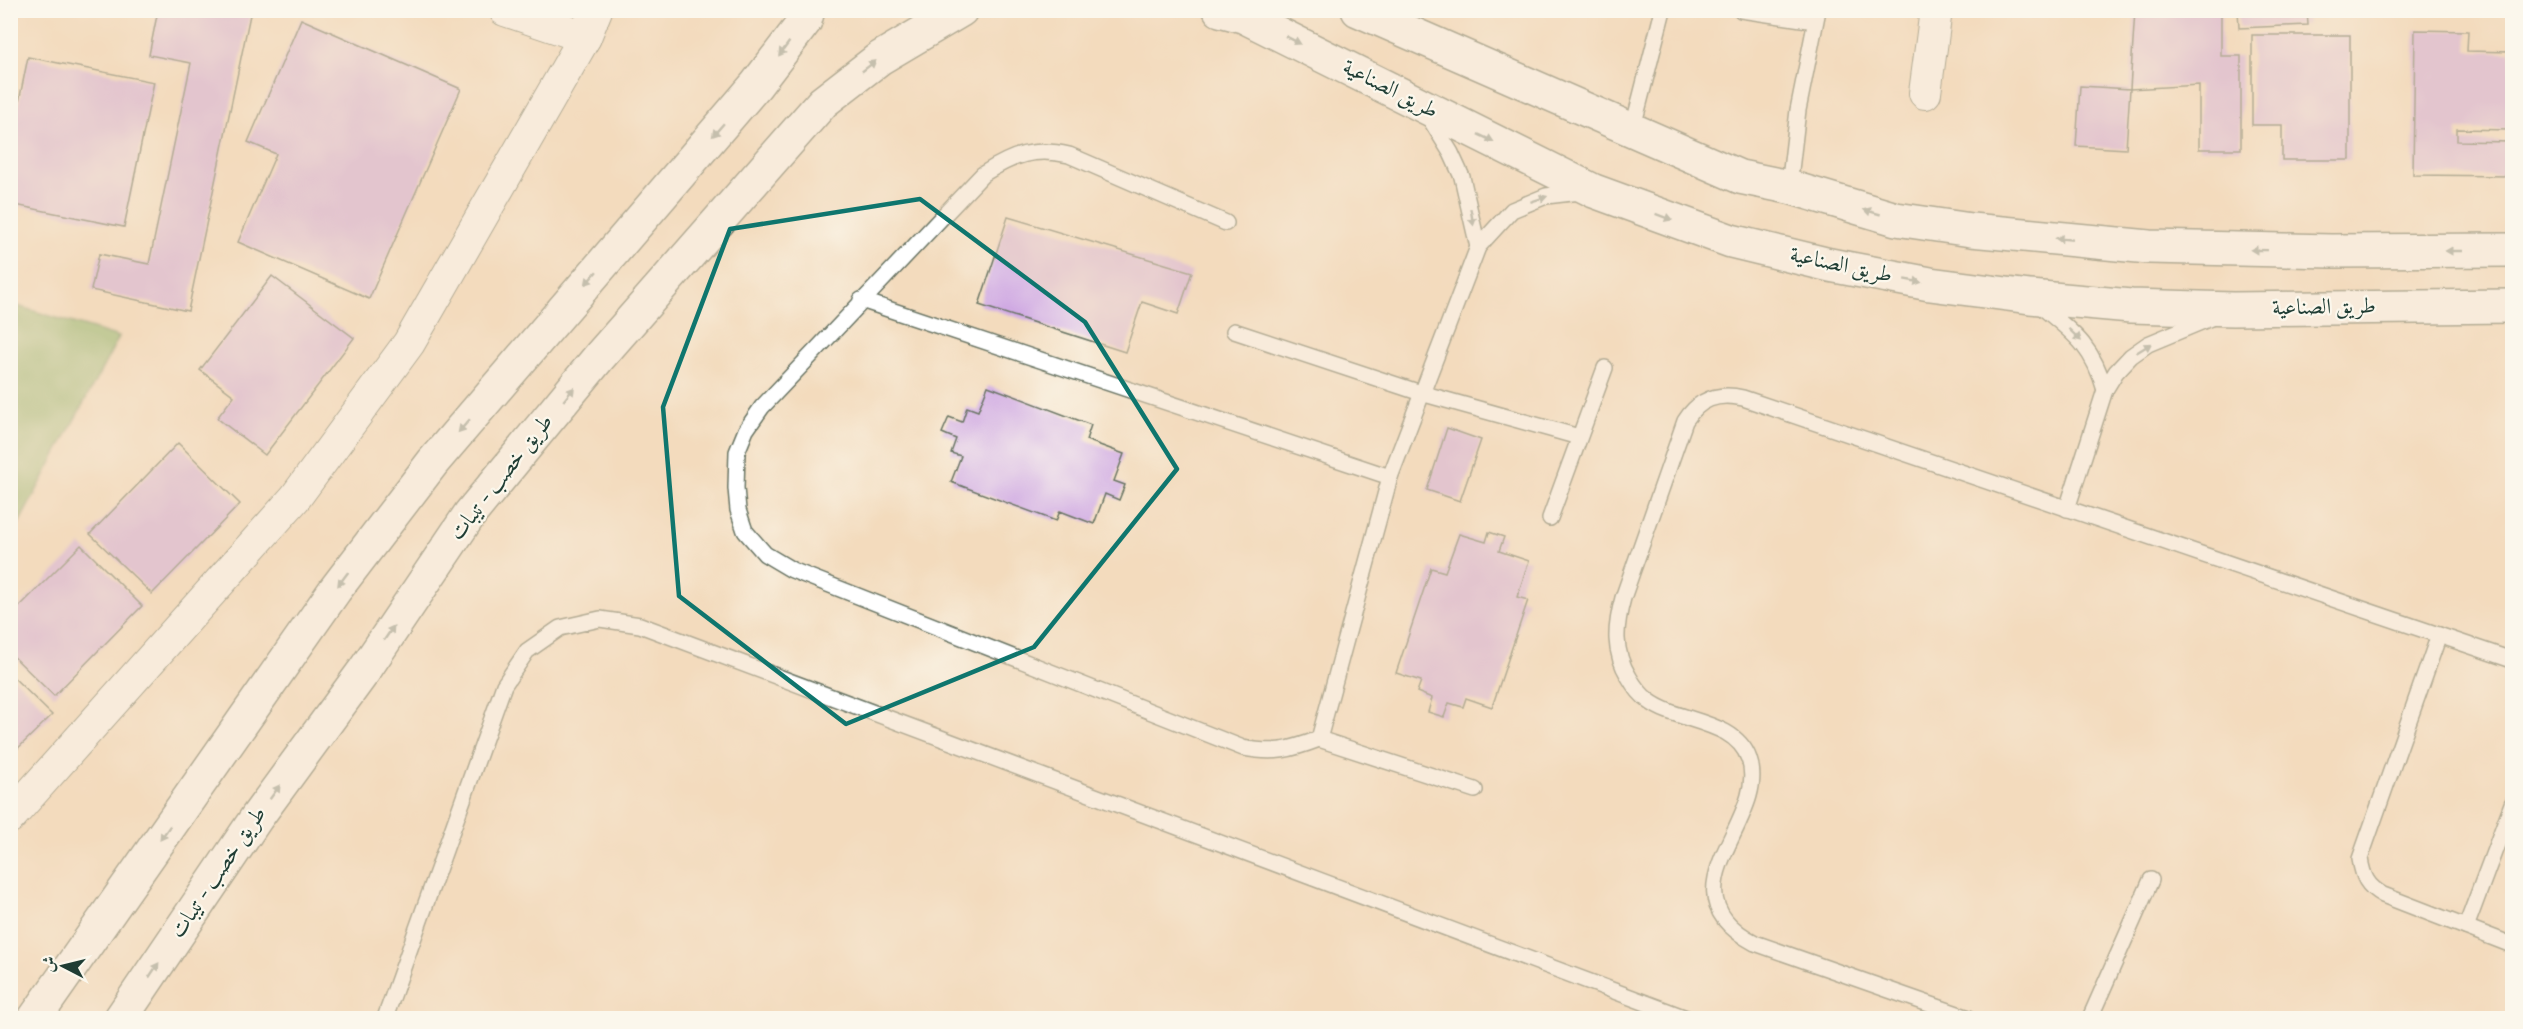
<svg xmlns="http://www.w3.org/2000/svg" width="2523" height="1029" font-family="Vollkorn,Amiri,serif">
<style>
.forest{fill:#8ab56c;stroke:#547950;stroke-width:1.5}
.building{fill:#d0aae3}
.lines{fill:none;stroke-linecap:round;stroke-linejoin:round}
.service-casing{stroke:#697464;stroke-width:18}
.minor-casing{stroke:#697464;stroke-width:34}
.trunk-casing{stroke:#697464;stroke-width:36}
.service{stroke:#fff;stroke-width:15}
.minor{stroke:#fff;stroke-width:32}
.trunk{stroke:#fff;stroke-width:33}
.oneway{fill:#8f9e9a}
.marked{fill:none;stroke:#0f766e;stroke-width:4.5;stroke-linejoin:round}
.labels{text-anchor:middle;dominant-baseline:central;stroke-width:4.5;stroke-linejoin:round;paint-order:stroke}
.street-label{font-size:22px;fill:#1f3d34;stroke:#fbf7ec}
</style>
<rect width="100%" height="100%" fill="#fbf7ec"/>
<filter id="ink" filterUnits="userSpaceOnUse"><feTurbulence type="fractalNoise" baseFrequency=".0167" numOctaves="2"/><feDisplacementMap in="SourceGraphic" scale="12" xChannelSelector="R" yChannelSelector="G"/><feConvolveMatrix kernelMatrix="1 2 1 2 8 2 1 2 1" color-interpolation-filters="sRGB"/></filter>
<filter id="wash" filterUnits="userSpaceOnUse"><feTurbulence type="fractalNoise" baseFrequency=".008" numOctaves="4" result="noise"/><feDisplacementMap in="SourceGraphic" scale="24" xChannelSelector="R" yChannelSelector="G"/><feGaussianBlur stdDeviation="1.35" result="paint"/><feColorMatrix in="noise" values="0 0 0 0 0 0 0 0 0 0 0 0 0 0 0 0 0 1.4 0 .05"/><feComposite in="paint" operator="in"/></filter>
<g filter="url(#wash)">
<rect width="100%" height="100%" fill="#f3dbbd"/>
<!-- forest -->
<polygon class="forest" points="11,304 119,337 11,538 10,304"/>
<g id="blocks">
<!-- building -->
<g class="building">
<polygon points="158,10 251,10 188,311 91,290 99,254 149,264 191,63 149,55"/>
<polygon points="2135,10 2221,10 2221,56 2241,56 2241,149 2199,149 2199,85 2130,89"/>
<polygon points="2238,10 2307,10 2308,25 2239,28"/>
<polygon points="301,19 461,89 369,299 238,242 276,154 248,142"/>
<polygon points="2415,30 2468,31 2467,51 2511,52 2511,130 2457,129 2457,141 2512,142 2512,176 2413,175"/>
<polygon points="2252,35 2350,35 2350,160 2282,160 2282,125 2252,125"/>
<polygon points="28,57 154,82 124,227 10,204 10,146"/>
<polygon points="2080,86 2130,89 2126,149 2076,146"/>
<polygon points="1008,217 1192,272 1178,314 1142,302 1125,352 979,305"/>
<polygon points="272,276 354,338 265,455 217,418 234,396 200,370"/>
<polygon points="988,386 1091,425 1086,440 1124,454 1114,481 1125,485 1119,500 1105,494 1094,524 1060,511 1056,521 951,482 961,456 951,453 956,439 942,433 949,417 962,422 967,407 978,411"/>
<polygon points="1447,428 1481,440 1460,501 1427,490"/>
<polygon points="178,443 240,504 152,594 90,534"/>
<polygon points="1489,532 1504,537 1499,551 1529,561 1517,597 1528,600 1492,707 1466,698 1463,707 1449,703 1444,717 1428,712 1432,698 1417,692 1421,681 1396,673 1431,568 1445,572 1459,534 1486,542"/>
<polygon points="81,545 142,606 54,696 10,653 10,616"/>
<polygon points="10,674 52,715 10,756"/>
</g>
</g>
</g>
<g filter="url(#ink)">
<use href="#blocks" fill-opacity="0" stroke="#697464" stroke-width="1.5"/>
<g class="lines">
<defs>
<g id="service">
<polyline points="1741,10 1815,21"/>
<polyline points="1427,114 1451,153 1462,177 1478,247"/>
<polyline points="1632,131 1663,10"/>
<polyline points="1789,187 1798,110 1818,10"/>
<path d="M1226,223L1069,155C1034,147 1013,155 983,174L762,407L746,430L737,452L736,488L738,510L745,531L765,554L792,570L1243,748C1275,754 1290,750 1319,739L1390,477L1478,247L1512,210L1546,196L1580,192"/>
<polyline points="861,300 1390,477"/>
<path d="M2037,303C2072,332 2092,344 2105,390"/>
<polyline points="1234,331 1421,393 1579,437"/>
<polyline points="2067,509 2105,390 2116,372 2131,356 2148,344 2213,317"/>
<polyline points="1550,518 1605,368"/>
<path d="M2439,635L2360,859C2363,877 2367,886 2383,895L2512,945"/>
<polyline points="1319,739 1475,790"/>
<polyline points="2466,927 2512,804"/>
<polyline points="385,1018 504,685 527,651 560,628 600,619 640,625 1686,1018"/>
<path d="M1969,1018L1755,943C1657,892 1771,820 1749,759C1735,719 1678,723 1649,701C1641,695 1634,686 1629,677C1613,651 1615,627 1623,598L1685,421C1699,399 1717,392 1743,398L2512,660"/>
<polyline points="2090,1018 2151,880"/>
</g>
<g id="minor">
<polyline points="505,10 585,37"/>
<polyline points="1925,93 1936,10"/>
<polyline points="10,817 295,498 409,343 585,37 596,10"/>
</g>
<g id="trunk">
<polyline points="1220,10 1243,16 1594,191 1731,241 1830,265 1930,284 2030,297 2131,306 2233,309 2512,306"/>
<polyline points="1358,10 1740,177 1789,187 1896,219 1971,230 2149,247 2331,251 2512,250"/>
<polyline points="35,1018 335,590 433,462 756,85 805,21 808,10"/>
<polyline points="121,1018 257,817 364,671 470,514 600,356 823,102 880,58 961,10"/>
</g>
</defs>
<!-- service casing -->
<use href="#service" class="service-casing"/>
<!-- minor casing -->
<use href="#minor" class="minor-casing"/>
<!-- trunk casing -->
<use href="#trunk" class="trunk-casing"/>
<!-- service -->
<use href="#service" class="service"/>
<!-- minor -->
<use href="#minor" class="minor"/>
<!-- trunk -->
<use href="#trunk" class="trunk"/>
</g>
<!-- one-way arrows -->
<defs><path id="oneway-solid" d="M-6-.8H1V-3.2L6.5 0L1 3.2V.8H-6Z" transform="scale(1.5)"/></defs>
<g class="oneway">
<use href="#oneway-solid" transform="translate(1293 40) rotate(27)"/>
<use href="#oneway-solid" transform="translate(784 49) rotate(127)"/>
<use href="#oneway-solid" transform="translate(869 66) rotate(-38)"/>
<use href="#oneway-solid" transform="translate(718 130) rotate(131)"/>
<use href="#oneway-solid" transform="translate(1486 138) rotate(26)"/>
<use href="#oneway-solid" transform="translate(1539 199) rotate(-18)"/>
<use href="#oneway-solid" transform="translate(1872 212) rotate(-164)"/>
<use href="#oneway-solid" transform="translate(1472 217) rotate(80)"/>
<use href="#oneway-solid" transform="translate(1664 217) rotate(20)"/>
<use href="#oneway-solid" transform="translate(2064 239) rotate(-175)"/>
<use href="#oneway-solid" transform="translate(2259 250) rotate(-179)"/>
<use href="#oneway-solid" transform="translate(2454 251) rotate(180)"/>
<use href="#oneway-solid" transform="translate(591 278) rotate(131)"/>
<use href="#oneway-solid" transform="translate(1913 281) rotate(10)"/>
<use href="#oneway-solid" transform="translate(2075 335) rotate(44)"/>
<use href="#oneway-solid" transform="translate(2144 348) rotate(-32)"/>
<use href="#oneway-solid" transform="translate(569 394) rotate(-51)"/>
<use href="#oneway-solid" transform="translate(464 426) rotate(131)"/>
<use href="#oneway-solid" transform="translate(343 579) rotate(127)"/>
<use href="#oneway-solid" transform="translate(389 633) rotate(-56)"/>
<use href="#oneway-solid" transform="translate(275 792) rotate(-54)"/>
<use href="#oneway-solid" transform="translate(165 833) rotate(125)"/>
<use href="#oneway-solid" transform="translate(154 970) rotate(-56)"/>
</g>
</g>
<!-- marked area -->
<path d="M0 0H2523V1029H0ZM920,199L1085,322L1177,469L1034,647L846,724L679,596L663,407L730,229Z" fill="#f3dbbd" fill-opacity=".55" fill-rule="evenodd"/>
<path class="marked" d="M920,199L1085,322L1177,469L1034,647L846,724L679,596L663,407L730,229Z"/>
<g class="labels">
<!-- street labels -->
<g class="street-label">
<text transform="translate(1390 90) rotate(27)">طريق الصناعية</text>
<text transform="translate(1841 266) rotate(12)">طريق الصناعية</text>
<text transform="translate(2324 308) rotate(-1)">طريق الصناعية</text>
<text transform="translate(502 478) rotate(-52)">طريق خصب - تيبات</text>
<text transform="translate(219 873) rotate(-56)">طريق خصب - تيبات</text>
</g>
</g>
<!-- margin -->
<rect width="2523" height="1029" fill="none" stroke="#fbf7ec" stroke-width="36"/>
<!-- north arrow -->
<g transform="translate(63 966) rotate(277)" stroke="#fbf7ec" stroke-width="4.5" paint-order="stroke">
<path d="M0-4.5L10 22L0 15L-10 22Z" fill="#1f3d34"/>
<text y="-9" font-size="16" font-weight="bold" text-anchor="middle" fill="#1f3d34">ش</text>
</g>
</svg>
